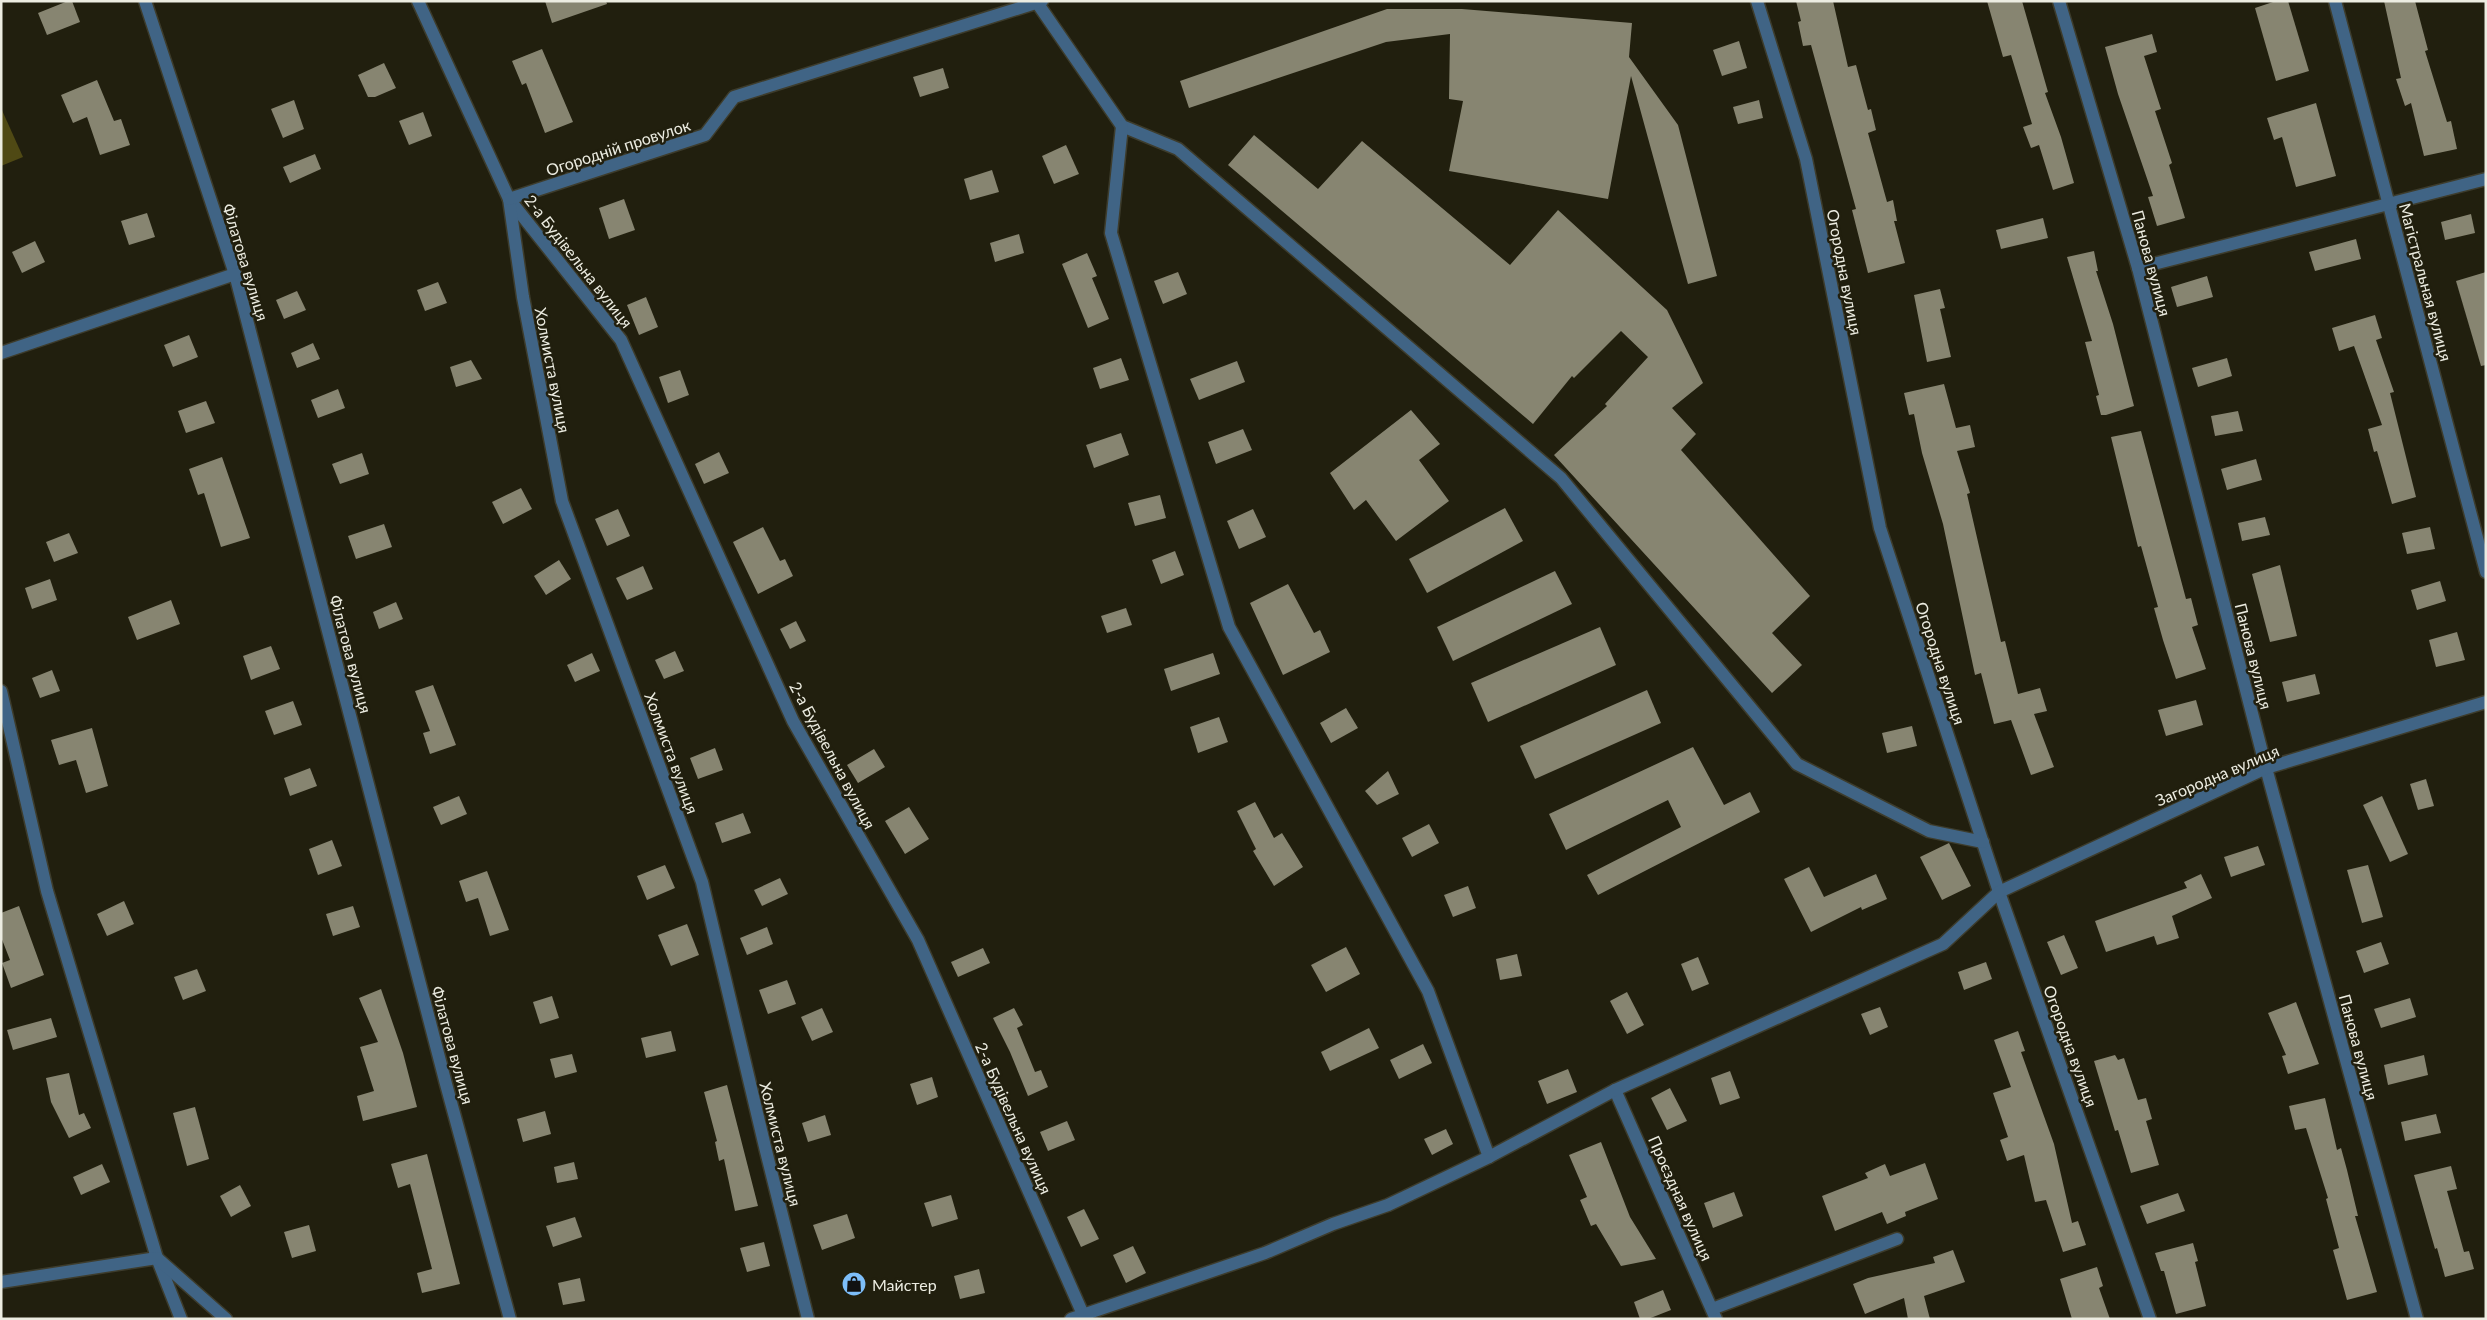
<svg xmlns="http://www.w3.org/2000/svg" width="2487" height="1320" font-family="Lato,sans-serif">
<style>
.forest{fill:#4f4914}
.building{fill:#878571}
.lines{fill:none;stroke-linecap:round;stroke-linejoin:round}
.minor-casing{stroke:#3d3c2c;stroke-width:15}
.minor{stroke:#406485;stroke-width:12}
.labels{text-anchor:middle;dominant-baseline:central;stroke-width:5;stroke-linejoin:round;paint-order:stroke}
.street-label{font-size:16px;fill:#ecece1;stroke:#211f0e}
.poi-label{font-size:16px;fill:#ecece1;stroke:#211f0e;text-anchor:start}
</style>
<rect width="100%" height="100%" fill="#211f0e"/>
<!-- forest -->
<polygon class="forest" points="1,108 23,157 1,166"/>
<!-- building -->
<g class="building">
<polygon points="68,1 72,1 80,22 47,35 38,13"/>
<polygon points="545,1 606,1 607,4 552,23"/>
<polygon points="1796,1 1833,1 1848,67 1856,65 1868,110 1871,109 1876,130 1868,133 1887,202 1893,200 1897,221 1894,221 1905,263 1868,273 1852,210 1856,209 1811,45 1803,46 1798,22 1801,21"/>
<polygon points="1987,1 2022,1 2048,92 2045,93 2061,137 2074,183 2053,190 2039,145 2031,148 2023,127 2032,124 2011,55 2003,57"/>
<polygon points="2276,1 2288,1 2309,71 2276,81 2255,8"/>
<polygon points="2384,1 2415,1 2428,50 2425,51 2447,122 2451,121 2457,149 2424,156 2411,103 2405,106 2396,79 2401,78"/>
<polygon points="1387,9 1462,9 1632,23 1629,57 1678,125 1717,276 1688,284 1631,76 1608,199 1449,171 1463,101 1449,99 1450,34 1386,42 1189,108 1180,81"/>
<polygon points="2152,34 2157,52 2144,56 2161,109 2155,111 2172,163 2169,165 2185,218 2157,226 2148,197 2153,196 2118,94 2105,47"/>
<polygon points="1739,41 1747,68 1722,76 1713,50"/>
<polygon points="542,49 573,122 545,133 526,83 522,85 512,61"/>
<polygon points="384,63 396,88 375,97 368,97 358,75"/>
<polygon points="943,68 949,88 920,97 913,77"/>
<polygon points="97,80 114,121 121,119 130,145 100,155 87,117 73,123 61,95"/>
<polygon points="294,100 304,129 283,138 271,109"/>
<polygon points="1759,100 1763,118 1738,124 1733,107"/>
<polygon points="2316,103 2336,176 2296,187 2282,137 2274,140 2267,118"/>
<polygon points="423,112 432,136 409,145 399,121"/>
<polygon points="1254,135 1318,189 1362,141 1510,265 1558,210 1667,310 1703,383 1672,408 1696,434 1681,450 1810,596 1772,633 1802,665 1772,693 1554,455 1607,406 1605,404 1648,357 1621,331 1574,378 1572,376 1533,424 1228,165"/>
<polygon points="1066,145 1079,174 1054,184 1042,156"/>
<polygon points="315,154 321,169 290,183 283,167"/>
<polygon points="992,170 999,192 970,200 964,179"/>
<polygon points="624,199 635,230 609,239 599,208"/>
<polygon points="147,213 155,237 129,245 121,221"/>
<polygon points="2471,214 2475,233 2445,240 2441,222"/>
<polygon points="2043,218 2048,238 2001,249 1996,230"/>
<polygon points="1019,234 1024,253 995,262 990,243"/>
<polygon points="2356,239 2361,259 2315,271 2309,252"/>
<polygon points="35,241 45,262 22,273 12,252"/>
<polygon points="2094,251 2098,271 2096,271 2113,324 2134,406 2106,415 2101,415 2096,396 2099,395 2085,342 2092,341 2067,257"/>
<polygon points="1087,253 1097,276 1092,278 1109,319 1088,328 1062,264"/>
<polygon points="1178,272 1187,294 1163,304 1154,281"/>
<polygon points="2486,272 2486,365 2481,366 2456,281"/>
<polygon points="2207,276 2213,297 2177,307 2171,287"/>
<polygon points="438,282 447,303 425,311 417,290"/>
<polygon points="1940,289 1945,308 1940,309 1951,357 1927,362 1914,295"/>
<polygon points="297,291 306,310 284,319 276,300"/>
<polygon points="646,297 658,327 639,335 627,305"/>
<polygon points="2375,315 2382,338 2376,340 2394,392 2390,393 2416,497 2392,504 2377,451 2374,452 2368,429 2382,425 2354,346 2339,351 2332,328"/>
<polygon points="189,335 198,357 173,367 164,345"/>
<polygon points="313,343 320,359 297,368 291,353"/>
<polygon points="1121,358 1129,380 1100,389 1093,368"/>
<polygon points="2227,358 2232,376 2198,387 2192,368"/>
<polygon points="471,360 482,379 456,387 450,367"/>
<polygon points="1237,361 1245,382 1199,400 1190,379"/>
<polygon points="680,370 689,395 668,403 659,377"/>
<polygon points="1944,384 1956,428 1970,425 1975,447 1957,451 1970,493 1967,494 2001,642 2005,641 2018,694 2040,688 2047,711 2034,714 2054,767 2031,775 2011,720 1994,724 1981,673 1975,675 1943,524 1922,453 1914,414 1909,415 1904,393"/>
<polygon points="338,389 345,408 318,418 311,400"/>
<polygon points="206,401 215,423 186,433 178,411"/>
<polygon points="1411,410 1440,444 1419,460 1449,501 1396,541 1366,500 1354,510 1330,473"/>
<polygon points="2238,411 2243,431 2215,436 2211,416"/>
<polygon points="1243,429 1252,450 1216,464 1208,442"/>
<polygon points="2141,431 2186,599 2191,598 2198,625 2192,627 2206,669 2176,679 2163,640 2154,608 2158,607 2141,546 2138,547 2111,437"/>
<polygon points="1121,433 1129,455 1094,468 1086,445"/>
<polygon points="719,452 729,473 704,484 695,464"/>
<polygon points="362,453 369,474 340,484 332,464"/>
<polygon points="222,457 250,538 221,547 204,493 198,495 189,469"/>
<polygon points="2256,459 2262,480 2227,490 2221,469"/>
<polygon points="521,488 532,509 503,524 492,502"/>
<polygon points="1160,495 1166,518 1135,526 1128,503"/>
<polygon points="1505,508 1523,541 1427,593 1409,559"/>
<polygon points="618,509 630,536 607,546 595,519"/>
<polygon points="1253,509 1266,537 1239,549 1227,521"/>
<polygon points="2265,517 2270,535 2242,541 2238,523"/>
<polygon points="384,524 392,547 356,559 348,536"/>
<polygon points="763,527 780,561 785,559 793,576 758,594 733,542"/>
<polygon points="2430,527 2435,549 2407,554 2402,533"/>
<polygon points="69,533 78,553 54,562 46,542"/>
<polygon points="1175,551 1184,575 1161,584 1152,560"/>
<polygon points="559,560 571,579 546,595 534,576"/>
<polygon points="2280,565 2297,636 2270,642 2252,574"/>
<polygon points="643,566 653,589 627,600 616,578"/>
<polygon points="1555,571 1572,604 1453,661 1437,627"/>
<polygon points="50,579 57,600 32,609 25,588"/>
<polygon points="2440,581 2446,601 2417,610 2411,590"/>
<polygon points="1288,584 1314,633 1320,630 1330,652 1283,675 1250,603"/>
<polygon points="171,600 180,624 137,640 128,617"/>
<polygon points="396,602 403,619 379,629 373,612"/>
<polygon points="1126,608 1132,625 1107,633 1101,616"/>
<polygon points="796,621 806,641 790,649 780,629"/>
<polygon points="1600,627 1616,665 1488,722 1471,683"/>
<polygon points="2457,632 2465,660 2436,667 2429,640"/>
<polygon points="271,646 280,669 251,680 243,656"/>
<polygon points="675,651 684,671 664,679 655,660"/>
<polygon points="592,653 600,671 575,682 567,665"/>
<polygon points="1213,653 1220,674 1171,691 1164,669"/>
<polygon points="52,670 60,691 40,698 32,678"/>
<polygon points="2315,674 2320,694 2287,702 2282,682"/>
<polygon points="433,685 456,745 430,754 423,733 430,731 415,691"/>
<polygon points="1647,690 1661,723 1535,779 1520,746"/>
<polygon points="2196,700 2203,725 2166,736 2158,710"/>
<polygon points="293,701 302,725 274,735 265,711"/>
<polygon points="1346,708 1358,728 1331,743 1320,723"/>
<polygon points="1219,717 1228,742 1198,753 1190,727"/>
<polygon points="1912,726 1917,746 1887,753 1882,733"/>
<polygon points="92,728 108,786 86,793 76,760 59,765 51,740"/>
<polygon points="1693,747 1724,805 1750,792 1760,812 1598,895 1587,875 1681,827 1668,800 1566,850 1549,814"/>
<polygon points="715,748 723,770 698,779 690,758"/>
<polygon points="874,749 885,767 858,783 847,765"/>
<polygon points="310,768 317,786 290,796 284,778"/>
<polygon points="1388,771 1399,794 1377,805 1365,791"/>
<polygon points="2426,779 2434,806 2418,810 2410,784"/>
<polygon points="459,796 467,814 441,825 433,807"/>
<polygon points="2382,796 2408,854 2390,862 2363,805"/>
<polygon points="1255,802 1274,838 1282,833 1303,867 1274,886 1253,851 1256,849 1237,811"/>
<polygon points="909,807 929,839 905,854 885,821"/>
<polygon points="743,813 751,833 722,843 715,823"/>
<polygon points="1429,824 1439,843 1412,857 1402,838"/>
<polygon points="332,840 342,866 318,875 309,849"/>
<polygon points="1949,843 1971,886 1942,900 1920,857"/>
<polygon points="2258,846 2265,865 2231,877 2224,857"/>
<polygon points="665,865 675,888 647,900 637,876"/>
<polygon points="2368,865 2383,917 2362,923 2347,870"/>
<polygon points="1809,867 1824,897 1876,874 1887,899 1862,910 1861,907 1811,932 1784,879"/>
<polygon points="487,871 509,930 490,936 478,898 466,902 459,881"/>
<polygon points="2201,874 2212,898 2172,916 2179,938 2157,945 2154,936 2106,952 2095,921 2187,888 2184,882"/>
<polygon points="780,878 788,894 762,906 754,890"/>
<polygon points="1468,886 1476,908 1453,917 1444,895"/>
<polygon points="124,901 134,924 107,936 97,914"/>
<polygon points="19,906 44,975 11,988 2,963 10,960 1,937 1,913"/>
<polygon points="353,906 360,927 333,936 326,914"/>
<polygon points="687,924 699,955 671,966 658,935"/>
<polygon points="767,927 773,944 747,955 740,938"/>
<polygon points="2064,935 2078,968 2061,975 2047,942"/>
<polygon points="2381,942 2389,964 2364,973 2356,951"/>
<polygon points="1346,947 1360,974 1326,992 1311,965"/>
<polygon points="983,948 990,963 958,977 951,962"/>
<polygon points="1517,954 1522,976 1500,980 1496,959"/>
<polygon points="1698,957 1709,984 1692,991 1681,964"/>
<polygon points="1986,962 1992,979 1964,990 1958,972"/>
<polygon points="197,969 206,991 183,1000 174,977"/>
<polygon points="787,980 796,1004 768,1014 759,990"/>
<polygon points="381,989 403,1053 417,1107 363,1121 357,1096 374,1091 360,1047 378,1042 359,998"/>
<polygon points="1627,992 1644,1025 1627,1034 1610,1001"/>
<polygon points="552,996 559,1018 540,1024 533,1002"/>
<polygon points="2410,998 2416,1017 2381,1028 2374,1009"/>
<polygon points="2296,1002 2319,1064 2288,1074 2282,1056 2286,1055 2268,1013"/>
<polygon points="1880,1007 1888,1027 1870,1035 1861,1014"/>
<polygon points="822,1008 833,1032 812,1041 801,1017"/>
<polygon points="1014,1008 1023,1025 1017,1028 1035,1072 1041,1070 1048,1087 1028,1096 1010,1052 993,1018"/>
<polygon points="51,1018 57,1037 13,1050 7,1030"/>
<polygon points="1369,1028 1379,1048 1330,1071 1321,1052"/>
<polygon points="671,1031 676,1051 646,1058 641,1038"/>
<polygon points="2018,1031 2025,1051 2021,1052 2054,1144 2072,1223 2078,1221 2086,1245 2063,1252 2046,1200 2035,1202 2024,1155 2007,1161 2000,1140 2008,1137 1993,1093 2011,1087 1994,1040"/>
<polygon points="1423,1044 1432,1063 1399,1079 1390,1060"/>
<polygon points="572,1054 577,1072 555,1078 550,1059"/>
<polygon points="2115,1055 2118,1060 2124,1058 2138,1100 2146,1098 2152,1119 2146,1121 2159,1165 2131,1173 2118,1130 2115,1131 2094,1061"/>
<polygon points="2424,1055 2428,1075 2388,1085 2384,1065"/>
<polygon points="1568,1069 1577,1092 1547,1104 1538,1081"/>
<polygon points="1730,1071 1740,1098 1720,1105 1711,1078"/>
<polygon points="69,1073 79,1115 84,1113 91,1128 69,1138 51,1102 46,1078"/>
<polygon points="932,1077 938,1097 917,1105 910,1084"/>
<polygon points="727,1085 758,1206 735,1211 724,1159 719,1161 715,1142 717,1141 704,1092"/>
<polygon points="1670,1088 1687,1121 1667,1130 1651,1098"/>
<polygon points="2325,1098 2337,1150 2341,1148 2347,1170 2358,1216 2355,1216 2377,1292 2347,1300 2333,1250 2339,1248 2326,1199 2328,1198 2306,1128 2295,1130 2289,1106"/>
<polygon points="195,1107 209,1159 187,1166 173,1113"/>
<polygon points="545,1111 551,1134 523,1142 517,1119"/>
<polygon points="2436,1114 2441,1133 2405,1141 2401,1122"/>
<polygon points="825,1115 831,1135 808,1142 802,1123"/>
<polygon points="1067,1121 1075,1140 1048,1151 1040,1132"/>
<polygon points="1446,1129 1453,1144 1432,1155 1424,1139"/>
<polygon points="1601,1142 1630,1217 1656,1259 1621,1266 1596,1224 1591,1226 1580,1200 1587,1197 1569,1155"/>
<polygon points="427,1154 460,1284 422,1293 417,1273 432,1269 410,1184 398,1188 391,1164"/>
<polygon points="574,1162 578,1179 557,1183 554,1167"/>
<polygon points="1925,1163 1938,1199 1905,1212 1906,1216 1887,1224 1882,1212 1835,1231 1822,1196 1868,1178 1865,1173 1885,1164 1890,1176"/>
<polygon points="102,1164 110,1182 81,1195 73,1177"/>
<polygon points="2451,1166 2457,1189 2447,1191 2464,1252 2469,1251 2474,1269 2445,1277 2437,1248 2435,1249 2414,1175"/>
<polygon points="240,1185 251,1206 231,1217 220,1196"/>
<polygon points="1734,1192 1743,1216 1713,1228 1704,1203"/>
<polygon points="2178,1193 2185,1211 2147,1224 2140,1206"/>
<polygon points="951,1195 958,1219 932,1227 924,1203"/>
<polygon points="1084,1209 1099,1239 1081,1247 1067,1217"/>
<polygon points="847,1214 855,1238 822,1250 813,1225"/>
<polygon points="575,1217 582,1237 553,1247 546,1226"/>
<polygon points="309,1225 316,1251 292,1258 284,1232"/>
<polygon points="764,1242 770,1266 747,1272 740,1248"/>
<polygon points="2193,1243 2198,1261 2195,1262 2206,1306 2176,1314 2164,1271 2161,1271 2155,1253"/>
<polygon points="1133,1246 1146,1273 1126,1283 1113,1255"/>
<polygon points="1953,1250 1965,1282 1924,1296 1930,1319 1908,1319 1904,1298 1865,1314 1853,1284 1868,1278 1935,1263 1933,1257"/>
<polygon points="2097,1267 2103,1286 2099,1288 2110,1319 2072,1319 2060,1279"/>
<polygon points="979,1269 985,1293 960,1299 954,1276"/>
<polygon points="580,1278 585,1301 563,1305 558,1283"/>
<polygon points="1663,1290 1671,1310 1648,1319 1640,1319 1634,1302"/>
</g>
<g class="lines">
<defs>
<g id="minor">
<polyline points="145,1 235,274 446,1084 510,1319"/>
<polyline points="418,1 509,199 621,340 793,721 918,940 1085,1319"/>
<polyline points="1757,1 1806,159 1880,528 1999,892 2150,1319"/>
<polyline points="2059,1 2138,268 2266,768 2417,1319"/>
<polyline points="2335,1 2486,572"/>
<polyline points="1038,4 1122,126 1178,149 1561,478 1797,764 1929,831 1983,842"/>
<polyline points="1122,126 1111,233 1229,627 1428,991 1489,1157"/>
<polyline points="509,199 523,297 562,501 702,882 766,1151 808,1319"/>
<polyline points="509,199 705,135 734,97 1042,1"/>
<polyline points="2138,268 2486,179"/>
<polyline points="1,353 235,274"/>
<polyline points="1,691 47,891 157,1258 181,1319"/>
<polyline points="1615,1090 1716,1319"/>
<polyline points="1,1282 157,1258 226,1319"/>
<polyline points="1712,1309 1897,1239"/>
<polyline points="1071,1319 1265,1253 1333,1224 1388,1205 1489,1157 1615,1090 1943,944 1999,892 2266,768 2486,702"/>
</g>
</defs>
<!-- minor casing -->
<use href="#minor" class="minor-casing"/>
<!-- minor -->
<use href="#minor" class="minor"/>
</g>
<!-- icons -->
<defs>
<symbol id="shop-disc" viewBox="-11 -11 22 22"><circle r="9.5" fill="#7dbef9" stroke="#211f0e"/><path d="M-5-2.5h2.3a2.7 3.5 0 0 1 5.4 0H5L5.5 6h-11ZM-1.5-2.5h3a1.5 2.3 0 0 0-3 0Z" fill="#111"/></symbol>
</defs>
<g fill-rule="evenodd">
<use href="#shop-disc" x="840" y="1270" width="28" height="28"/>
</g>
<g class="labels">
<!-- street labels -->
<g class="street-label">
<text transform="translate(618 147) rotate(-18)">Огородній провулок</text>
<text transform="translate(579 261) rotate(52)">2-а Будівельна вулиця</text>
<text transform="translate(246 262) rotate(73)">Філатова вулиця</text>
<text transform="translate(2152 263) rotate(75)">Панова вулиця</text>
<text transform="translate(1845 272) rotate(79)">Огородна вулиця</text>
<text transform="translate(2426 282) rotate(75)">Магістральная вулиця</text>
<text transform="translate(553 370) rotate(79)">Холмиста вулиця</text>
<text transform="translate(351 654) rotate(75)">Філатова вулиця</text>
<text transform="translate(2254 656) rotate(76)">Панова вулиця</text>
<text transform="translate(1941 663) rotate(72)">Огородна вулиця</text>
<text transform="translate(672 753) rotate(70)">Холмиста вулиця</text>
<text transform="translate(833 755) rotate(62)">2-а Будівельна вулиця</text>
<text transform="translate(2217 775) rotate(-23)">Загородна вулиця</text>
<text transform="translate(453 1045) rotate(75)">Філатова вулиця</text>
<text transform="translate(2071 1046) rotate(70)">Огородна вулиця</text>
<text transform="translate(2359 1047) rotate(75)">Панова вулиця</text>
<text transform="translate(1014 1118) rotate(66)">2-а Будівельна вулиця</text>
<text transform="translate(781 1144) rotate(76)">Холмиста вулиця</text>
<text transform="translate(1681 1198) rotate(66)">Проєздная вулиця</text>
</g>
<!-- poi labels -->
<g class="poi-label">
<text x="872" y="1284">Майстер</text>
</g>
</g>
<!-- border -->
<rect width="2487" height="1320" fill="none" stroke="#ecece1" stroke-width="5"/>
</svg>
